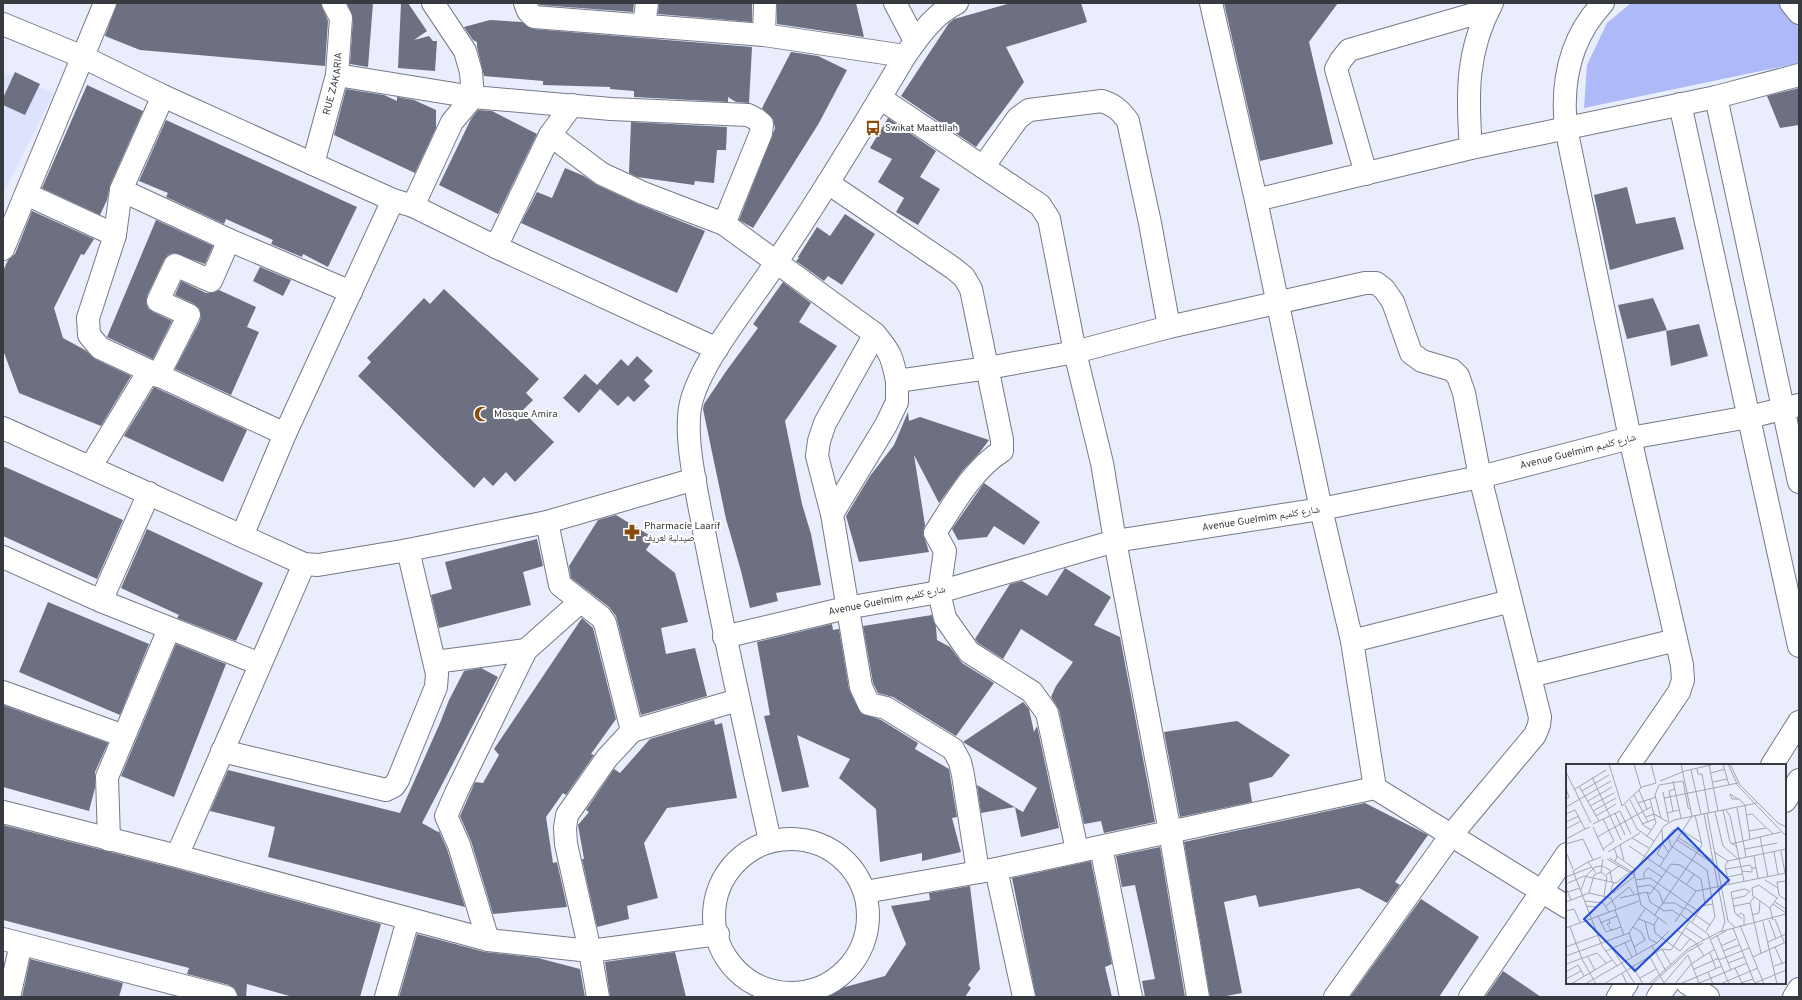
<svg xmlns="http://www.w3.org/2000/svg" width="1802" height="1000" font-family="Overpass,'Noto Naskh Arabic',sans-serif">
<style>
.built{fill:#dee3fd}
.green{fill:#aeb9f8}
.building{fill:#6d7080}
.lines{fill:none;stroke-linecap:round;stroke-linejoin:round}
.minor-casing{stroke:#767989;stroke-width:24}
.minor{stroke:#fff;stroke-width:22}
.labels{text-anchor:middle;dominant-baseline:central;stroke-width:4;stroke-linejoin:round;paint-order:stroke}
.street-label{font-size:10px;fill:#383a41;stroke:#fff}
.poi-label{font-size:10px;fill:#383a41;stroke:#fff;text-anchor:start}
.inset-road{fill:none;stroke:#a3a5b1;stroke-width:1}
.view{fill:#1d4ed8;fill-opacity:0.15;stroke:#1d4ed8;stroke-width:2}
.inset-edge{fill:none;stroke:#383a41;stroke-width:2}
</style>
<rect width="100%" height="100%" fill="#eaedfc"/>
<!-- built -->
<polygon class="built" points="3,72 54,93 3,194"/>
<!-- green -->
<path class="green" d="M1631,3H1786C1802,15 1799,45 1799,63L1584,108L1587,65L1607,23Z"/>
<!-- building -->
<g class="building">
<polygon points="117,3 321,3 328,21 325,66 140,50 105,36"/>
<polygon points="347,3 373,3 368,67 350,64 353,19"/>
<polygon points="401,3 408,3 427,31 414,40 429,36 433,41 437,41 435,71 398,68"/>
<polygon points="538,3 634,3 633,12 540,5"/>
<polygon points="659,3 752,3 752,22 658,14"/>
<polygon points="777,3 856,3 864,37 777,24"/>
<polygon points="1011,3 1081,3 1087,22 1006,47 1024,82 976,147 901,96 949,23 954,19"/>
<polygon points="1224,3 1338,3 1309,42 1333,144 1260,161"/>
<polygon points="490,20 522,22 533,29 752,47 749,103 736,102 728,97 728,102 634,97 634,91 610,89 610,87 543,85 543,81 484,76 477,47 477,42 473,40 464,27"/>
<polygon points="791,52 818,56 847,70 819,123 753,228 739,220 775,128 773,119 762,108"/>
<polygon points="15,72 40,84 25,115 3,105 3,98"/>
<polygon points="87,85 143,111 110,185 107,200 100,215 42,188"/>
<polygon points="1799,88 1799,125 1780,128 1767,96"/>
<polygon points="346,89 384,95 397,101 397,97 414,100 436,110 436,128 415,173 334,135"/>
<polygon points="478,110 492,111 537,134 498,214 439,185 471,119"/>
<polygon points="888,118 936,151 920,177 940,189 918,225 896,212 904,198 878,182 892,159 870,148"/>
<polygon points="166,120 357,207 328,267 303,254 302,257 271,244 273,240 226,219 224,224 166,197 168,193 139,181"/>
<polygon points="631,122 727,127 726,150 717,150 714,183 695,181 694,185 637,177 629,173"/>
<polygon points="565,168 584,176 597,185 638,204 705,231 677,293 521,223 537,192 552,198"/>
<polygon points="1627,187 1636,224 1675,217 1684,249 1610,270 1594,195"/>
<polygon points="32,211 94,239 84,255 81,254 54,308 63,338 85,350 95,359 131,376 101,426 19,393 3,350 3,271 8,260 15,254"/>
<polygon points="845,214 875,234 842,285 828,276 824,281 796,261 799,258 798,257 817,227 830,236"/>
<polygon points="156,220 213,246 205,264 174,253 168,255 164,260 147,296 146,302 148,308 153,312 172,321 153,359 107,337"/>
<polygon points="260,267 291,280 283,296 253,281"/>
<polygon points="181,281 206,293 213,293 219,290 256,307 247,327 259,332 231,395 175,369 200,321 201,315 199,308 194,304 175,295"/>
<polygon points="783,282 811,303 799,322 837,346 785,421 802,504 811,534 821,585 776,593 778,601 750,608 741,571 726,519 703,409 704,404 727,370 758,328 753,324"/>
<polygon points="444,289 539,379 526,393 533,400 522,411 554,442 515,482 506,472 493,486 484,477 474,488 358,376 371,362 367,358 424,298 430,304"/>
<polygon points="1653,298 1667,330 1627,339 1618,305"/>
<polygon points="1699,324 1708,356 1671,366 1666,331"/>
<polygon points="637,356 653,371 644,380 650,386 634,402 628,396 618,406 600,389 579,413 563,398 585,374 597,385 621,359 628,366"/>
<polygon points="154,387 247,430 223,482 124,436"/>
<polygon points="908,412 909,421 920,417 989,440 980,452 963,470 939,503 914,455 925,525 923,533 929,552 859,562 846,516 870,476 894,445"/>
<polygon points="3,466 123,520 97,579 3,536"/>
<polygon points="984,483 1040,522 1024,545 994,526 987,537 958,540 952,529"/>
<polygon points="616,515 654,538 646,550 675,573 688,622 661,628 666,654 695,648 707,696 641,715 616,616 609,607 571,578 569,566 598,520"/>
<polygon points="147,529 263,583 236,641 177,618 179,615 121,588"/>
<polygon points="537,539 543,566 523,572 531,605 439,628 431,595 452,589 445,562"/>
<polygon points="1065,568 1111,597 1094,625 1120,637 1155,822 1104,833 1101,821 1084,824 1059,710 1051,697 1056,686 1073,662 1021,629 1003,659 978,643 975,639 1010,584 1022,581 1047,596"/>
<polygon points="48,602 149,644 120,715 19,672"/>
<polygon points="932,615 936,627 937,640 950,647 962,663 994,683 956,736 893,697 878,693 873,683 863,626"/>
<polygon points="582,618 593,628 616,719 591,754 594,755 566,795 563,793 546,817 553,863 557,862 567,907 493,914 471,841 460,816 475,782 483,783 499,755 494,749"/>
<polygon points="832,624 833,630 839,629 849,689 861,713 881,720 918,743 915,749 949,769 957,817 952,818 961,852 922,861 922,853 880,862 876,809 839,778 850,759 797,735 809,787 782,792 764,716 770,715 757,642"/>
<polygon points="176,644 226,664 174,797 121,776"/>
<polygon points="481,668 498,677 422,823 438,832 439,831 447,849 465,907 268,857 275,827 210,811 228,770 400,813 440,723 449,700 464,671"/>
<polygon points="1023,702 1029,709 1034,732 1037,726 1059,828 1021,837 1015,807 981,813 977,785 1023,812 1037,788 963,742"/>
<polygon points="3,705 108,743 95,772 95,788 89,811 3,787"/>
<polygon points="714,720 715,725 722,723 737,798 667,808 644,843 658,898 627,906 629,919 597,927 582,859 584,859 578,825 589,812 586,810 614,769 620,773 650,739"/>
<polygon points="1237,721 1290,755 1272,777 1249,783 1252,802 1180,817 1164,732"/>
<polygon points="1365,803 1428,835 1395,882 1400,885 1387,903 1359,888 1259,907 1256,895 1224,902 1242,993 1221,997 1210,997 1184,842"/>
<polygon points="3,825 174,868 381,924 360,997 293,997 247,984 246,997 238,997 234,988 229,985 187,974 189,968 3,920"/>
<polygon points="1160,847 1185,997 1145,997 1142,981 1155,979 1146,936 1135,885 1122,887 1116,856"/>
<polygon points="1091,861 1112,964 1105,967 1112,997 1036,997 1012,878"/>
<polygon points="970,886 980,969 968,985 971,988 965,997 828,997 827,992 885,976 906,944 891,906 930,900 929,893"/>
<polygon points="1421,899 1479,937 1439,997 1350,997"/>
<polygon points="417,934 485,952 538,958 580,969 585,997 399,997"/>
<polygon points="675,952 686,997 610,997 605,962"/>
<polygon points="30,959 123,983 119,997 22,997"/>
<polygon points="1503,971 1541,997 1485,997"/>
</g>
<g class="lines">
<defs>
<g id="minor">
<polyline points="525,3 528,11 534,17 764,35 905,56"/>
<polyline points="895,3 915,41"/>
<polyline points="1211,3 1256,200 1321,509 1352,641 1375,788"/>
<path d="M1603,3C1570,38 1561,81 1566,128L1630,438L1682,665L1683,680L1679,692L1629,765"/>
<polyline points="1791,3 1799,13"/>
<polyline points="3,24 83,57 163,96 313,164 393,200 413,206 496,247 717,349"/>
<polyline points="644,25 647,3"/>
<polyline points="764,35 765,3"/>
<polyline points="337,75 473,97 611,109 748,115 756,119 762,124 761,133 724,224"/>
<polyline points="163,96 121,190 115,235 88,318 89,335 100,348 285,434"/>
<polyline points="1716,97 1799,482"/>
<polyline points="880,98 1040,205 1049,219 1075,352 1102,463 1115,541 1170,832 1198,997"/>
<polyline points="1680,104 1799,646"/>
<polyline points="550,135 602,174 643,193 724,224 875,334 825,423 819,441 817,456 832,514 861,687 869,704 886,708 953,749 960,762 963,775 978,872"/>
<path d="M1471,148C1467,96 1466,51 1492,3"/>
<path id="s1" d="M313,164L337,75L341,18L333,3"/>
<path d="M983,167L1018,118L1029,110L1102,101C1114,105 1120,110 1128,121L1150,223L1169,327L1365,283H1376L1384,289L1393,302L1411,353L1422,361L1452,370L1458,376L1464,393L1480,477L1540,717L1539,725L1535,735L1452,834L1335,997"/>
<polyline points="1366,174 1336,69 1341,60 1349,50 1488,10"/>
<path d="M828,183L953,268L964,277L971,289L1002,440V451C973,469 953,505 935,533L945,551L939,592L945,618L969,652L1032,692L1047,713L1077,850"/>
<polyline points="121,190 229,240 351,292"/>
<polyline points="26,194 115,235"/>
<polyline points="1256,200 1471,148 1716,97 1799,75"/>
<polyline points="413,206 452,122 473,97 471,72 465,51 433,3"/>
<polyline points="496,247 550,135 572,105"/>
<polyline points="3,249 105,3"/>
<path d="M875,334C891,353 892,357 897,381L988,368L1075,352L1169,327"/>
<polyline points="158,376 189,315 158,301 175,265 211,281 229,240"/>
<polyline points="3,428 304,564 318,565 408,550 547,522 695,479"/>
<polyline points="91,466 149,371"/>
<polyline points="832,514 886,425 897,402 897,381"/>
<polyline points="547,522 560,585 601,617 605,623 632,731"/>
<polyline points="242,536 285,434 393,200"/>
<polyline points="3,557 101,601 260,664"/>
<polyline points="101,601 149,493"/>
<polyline points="724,637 846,608 939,592 1115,541 1321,509 1480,477 1630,438 1749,417 1799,405"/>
<polyline points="1352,641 1511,601"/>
<polyline points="435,662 526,650"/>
<polyline points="1530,676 1676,640"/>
<polyline points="3,692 124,736"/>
<polyline points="222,751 386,790 394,786 398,780 436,687 437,674 408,550"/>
<polyline points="1772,765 1799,722"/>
<polyline points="1785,801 1799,780"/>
<polyline points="3,812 177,856 488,940 590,951 718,934"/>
<circle cx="791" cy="916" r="77"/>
<polyline points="109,840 107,777 169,629"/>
<path d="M770,841C747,738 724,635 704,531C698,496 683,436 691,403C702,359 750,303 775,264C821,197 863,127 905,56C918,37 935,13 957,3"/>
<polyline points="1101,847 1131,997"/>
<polyline points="177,856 304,564"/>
<polyline points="996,869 1024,997"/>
<polyline points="865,892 996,869 1375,788 1567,907"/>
<polyline points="3,939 226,997"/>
<polyline points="488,940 459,845 446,816 457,791 526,650 580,602"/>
<polyline points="1687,983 1708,997"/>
<polyline points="9,997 21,944"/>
<polyline points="386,997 408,920"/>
<polyline points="598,997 590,951 566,844 565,828 567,815 607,758 632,731 738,700"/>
<polyline points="1470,997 1567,854"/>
<polyline points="1618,997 1627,983"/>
<polyline points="1658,997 1668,983"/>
<polyline points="1794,997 1799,989"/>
</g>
</defs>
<!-- minor casing -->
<use href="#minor" class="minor-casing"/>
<!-- minor -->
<use href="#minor" class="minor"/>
</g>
<!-- icons -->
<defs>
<symbol id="bus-bare" viewBox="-9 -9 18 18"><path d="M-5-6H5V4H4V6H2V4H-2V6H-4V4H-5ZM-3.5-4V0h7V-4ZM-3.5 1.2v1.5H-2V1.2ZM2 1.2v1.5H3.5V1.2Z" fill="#894c0c" stroke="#fff" stroke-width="2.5" paint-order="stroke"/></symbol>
<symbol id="mosque-bare" viewBox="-9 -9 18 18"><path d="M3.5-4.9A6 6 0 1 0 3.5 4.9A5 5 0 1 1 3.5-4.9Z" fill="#894c0c" stroke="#fff" stroke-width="2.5" paint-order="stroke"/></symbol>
<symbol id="pharmacy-bare" viewBox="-9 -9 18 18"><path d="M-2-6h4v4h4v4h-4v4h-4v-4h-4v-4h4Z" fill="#894c0c" stroke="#fff" stroke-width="2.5" paint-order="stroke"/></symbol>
</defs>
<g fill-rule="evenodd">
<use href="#bus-bare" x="862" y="117" width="22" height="22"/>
<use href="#mosque-bare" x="471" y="403" width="22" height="22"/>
<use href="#pharmacy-bare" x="621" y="521" width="22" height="22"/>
</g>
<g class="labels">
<!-- street labels -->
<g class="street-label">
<text stroke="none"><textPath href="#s1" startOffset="83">RUE ZAKARIA</textPath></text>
<text transform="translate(1578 452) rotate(-14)">Avenue Guelmim شارع كلميم</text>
<text transform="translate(1261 519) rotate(-9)">Avenue Guelmim شارع كلميم</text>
<text transform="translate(887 601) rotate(-11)">Avenue Guelmim شارع كلميم</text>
</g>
<!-- poi labels -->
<g class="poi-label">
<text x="885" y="128">Swikat Maattllah</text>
<text x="494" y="414">Mosque Amira</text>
<text x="644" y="526">Pharmacie Laarif<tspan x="644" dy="12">صيدلية لعريف</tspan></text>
</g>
</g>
<!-- overview -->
<g transform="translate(1566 764)">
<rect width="220" height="220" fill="#eaedfc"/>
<path class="inset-road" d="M43,0L56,42L76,23L90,19L85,0M68,0L75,24M157,0L163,21M162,0L172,22L220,72M164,0L174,21L212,59L220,63M143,1L152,47M131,5L132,10H136L143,49M125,6L135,50M0,8L25,59M145,9L159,5M26,13L55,76M94,17L119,7L149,0M107,17L115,54M117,17L122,44L125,46M147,18L161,15M13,22L33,57M0,25L3,33L0,35M9,25L40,6M73,26L81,45M16,27L43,11M97,28L103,58M68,31L82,58M98,34L172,19M172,35L164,30L166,35H173L179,41L184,75M64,36L77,61L85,66M22,37L46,23M72,39L90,33M59,41L71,65L88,77M24,42L48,29M0,43L45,17M171,44L180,93M157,46L164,78L171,83M160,46L164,52L178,117M27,47L50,34M107,47L103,27L109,25M149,48L157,82L172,95M49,49L59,71M101,49L113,46M141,49L162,157L169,163M0,50L9,46L19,65L24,63M138,50L159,158L155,168M180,51L186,50L207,70M30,52L50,40M80,53L88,50L102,58M95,54L89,31L93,21L117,17M37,55L48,77L37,85M0,58L13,52M27,60L54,47L65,70M76,60L89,55M27,63L38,87M0,65L15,57M96,66L97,80L103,89M183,67L200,64M81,72L90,59L84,35M31,73L85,43M194,73L202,113M66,74L83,84M113,74L148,97M0,75L19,65M111,76L148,100M136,79L113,65L107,66L102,72L105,82L141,106L149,153L140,167M0,80L17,75L27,96M165,80L215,68M54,81L58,96M96,81L91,90L98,95M63,82L130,127M48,84L51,92L49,98M179,85L211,79M215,87L219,109M0,88L7,105M42,88L74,69M148,88L162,97L220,85M208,88L212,110M51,92L69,105M188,92L190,104M43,94L68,109M41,95L68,111M162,97L159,102L163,120M22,98L7,107L36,182L51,202M94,102L126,52L115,0M160,105L184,101L186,104H190L192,114M176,107L186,108V104M35,108L37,95M30,109L22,98L35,93M40,111L53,102M0,113L26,103M162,113L176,110M78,114V109L82,104L96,113L105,100L114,101L135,115L139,141M69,116L84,114L132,147M199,116L212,124M220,117L211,118L213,131L220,136M48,118L45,125L47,129L69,112M0,120L18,112L50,119L65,107M121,120L128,110M71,123L84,121L93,128L97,139H109L118,145M0,124L5,136M15,126L20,112L29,103L36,102L44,106L46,118M2,128L14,124M81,128L84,130L96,113M23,129L28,111L35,108L41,113L38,132M54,134L81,128L84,138L98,147L106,146L113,151M166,135L179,132L183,128M19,137L37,139L43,148M0,138L23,129L45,134L50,145M209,138L220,145M184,139L195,189M207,140L220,149M21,142L30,143L35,139M40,142L63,123L68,130M168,142L184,139L188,133M119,144L144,161M204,144L187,132L186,124L193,121L211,134M204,144L212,133M204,144L207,156M49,146L58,171M0,147L8,145L14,158M114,150L142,170L163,220M186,151L193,149L194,137M32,152L40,168L55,163M88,152L136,81L129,51M171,152L175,149L178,151V161M92,154L88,161L89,169L114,187L124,175M73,155L88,161M176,155L169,149L165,128L179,125L185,128M209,155L218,178M43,156L44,159L41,160L46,167M203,156L210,175M79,157L83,175L91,179M109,158L130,127L220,109M126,158L136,142L147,140M197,158L211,220M34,159L51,152M101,160L75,141L68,109L98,62L108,56L191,39M174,161L198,220M4,163L16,195L30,220M67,163L75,168L79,176L68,183M0,164L73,137M120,164L138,176M167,164L189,220M111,166L130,179L138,192M63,169L71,191M151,171L165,206M145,175L160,167M202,178L220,170M59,179L66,193M86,182L100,207M155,182L170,175M0,183L33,171M209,183L216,199M46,184L69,220M96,185L105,201M40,187L65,176M157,187L173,181M144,189L150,205M122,191L133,219M0,192L63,169L79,145M22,193L29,206M84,193L98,219M187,193L220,178M153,196L183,184M162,199L178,193M0,200L31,189L40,199M208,202L220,198M67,203L77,220M169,204L176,219M128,205L153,194M0,208L12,201L18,212M142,208L147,220M56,209L61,220M74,214L90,205M0,215L15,207M98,219L122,191M175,219L187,215M189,219L220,206M5,220L46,196M19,220L91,179L103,167M38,220L96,185L105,186L124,157M83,220L123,184L153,168L220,150M86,220L121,188L137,179M109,220L125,200L149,185M114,220L156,202M131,220L181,199M154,220L192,204"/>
<path class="view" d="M112,64L163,116L69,207L18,155Z"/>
<rect width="220" height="220" class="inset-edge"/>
</g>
<!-- border -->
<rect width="1802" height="1000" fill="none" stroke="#383a41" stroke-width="8"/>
</svg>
